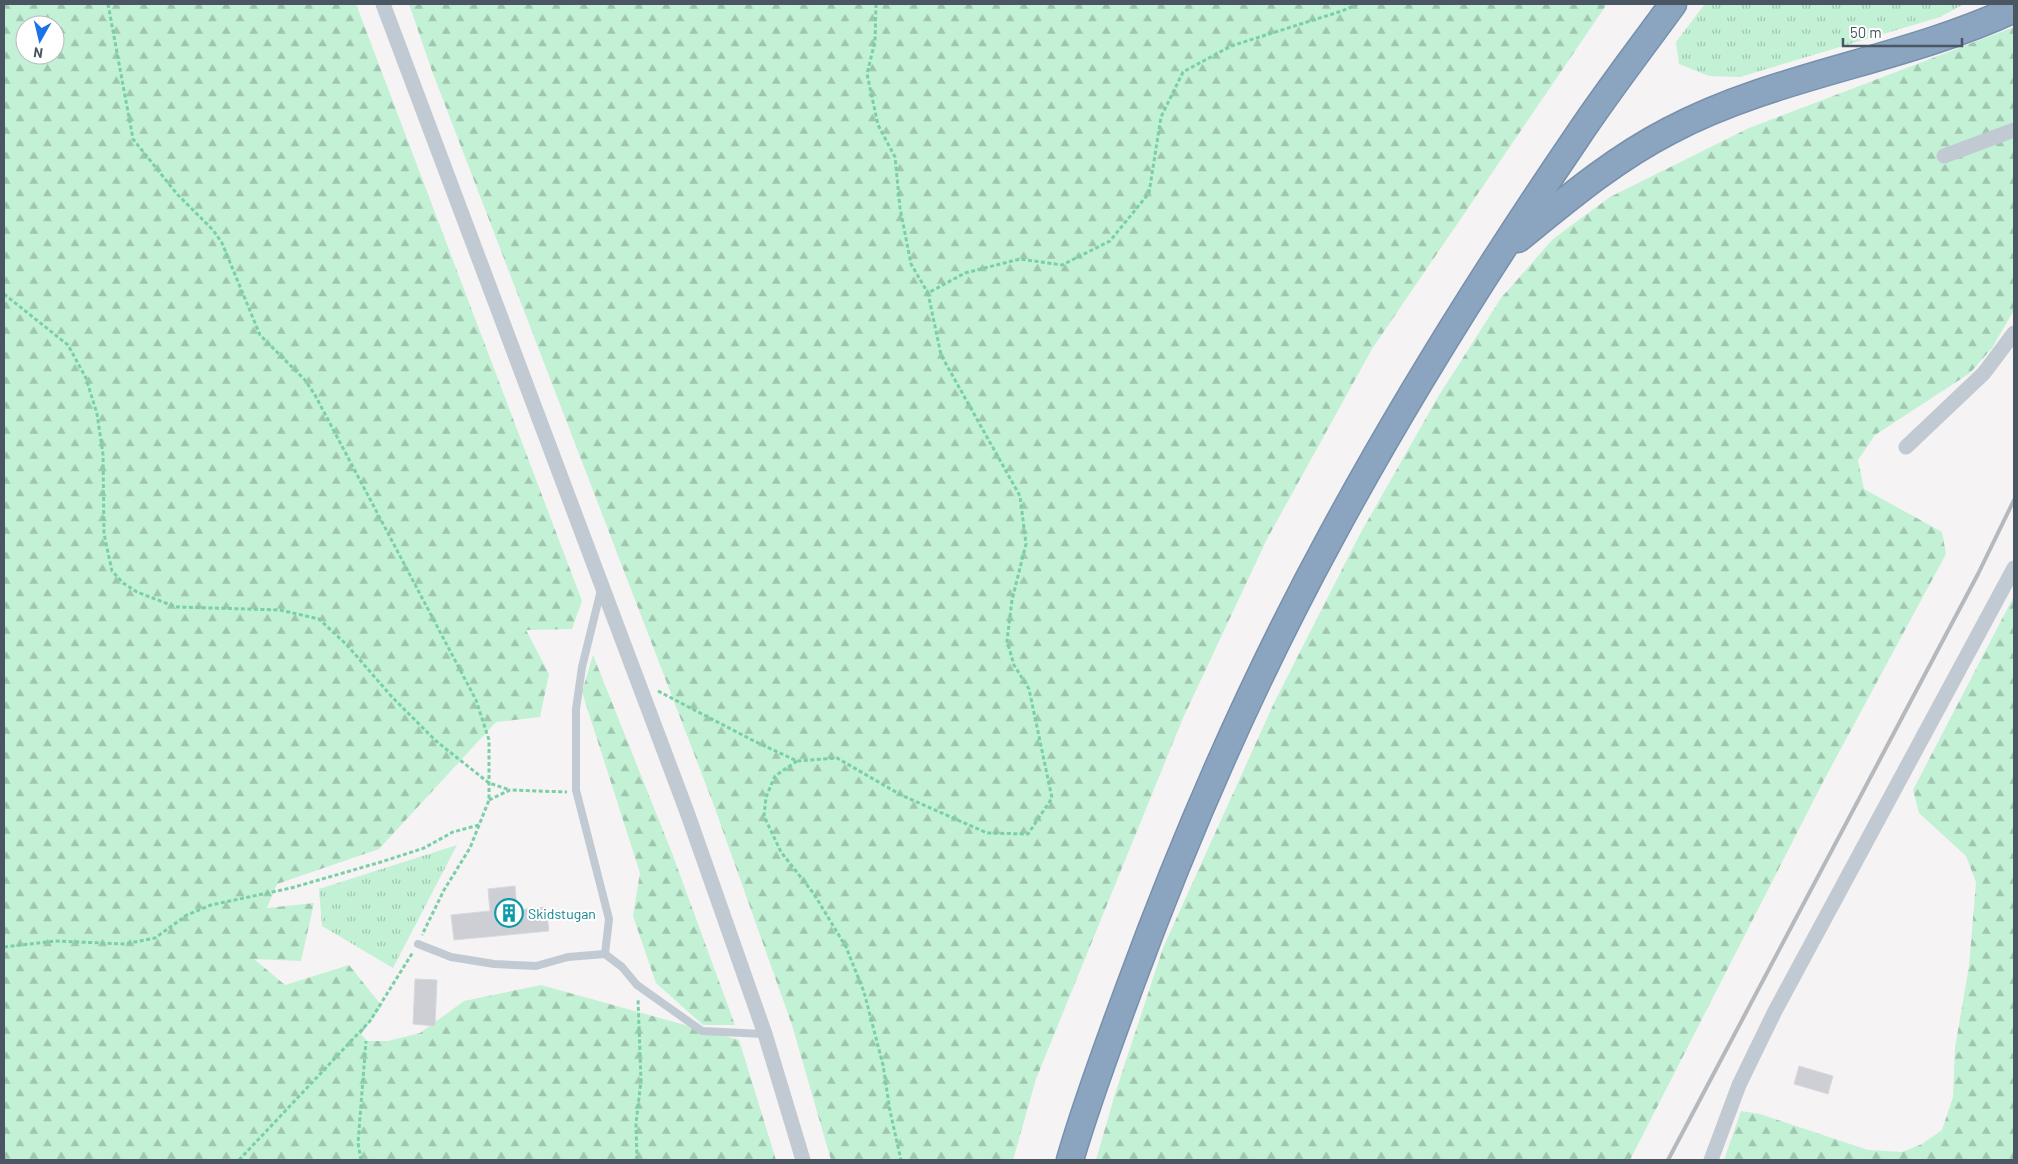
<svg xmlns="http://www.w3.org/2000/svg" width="2018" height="1164" font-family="Barlow,sans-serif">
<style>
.grass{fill:url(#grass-tufts)}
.forest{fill:url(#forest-firs);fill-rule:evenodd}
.building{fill:#cdcfd5;stroke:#d7d9de}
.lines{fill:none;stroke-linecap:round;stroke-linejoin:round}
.highway-casing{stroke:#7690ad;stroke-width:29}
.path{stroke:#7ad0a6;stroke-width:3;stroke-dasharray:4 2.5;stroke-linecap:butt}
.lane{stroke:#c1cad2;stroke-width:8}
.street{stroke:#c1cad2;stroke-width:15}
.highway{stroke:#8ba5c1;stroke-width:26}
.rail{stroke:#b5b8bd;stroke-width:4}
.labels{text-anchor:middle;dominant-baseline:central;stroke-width:4;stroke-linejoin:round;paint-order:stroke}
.culture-label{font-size:14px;fill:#0d838f;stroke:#fff;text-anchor:start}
</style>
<defs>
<pattern id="grass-tufts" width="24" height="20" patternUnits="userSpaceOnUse" patternTransform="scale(1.25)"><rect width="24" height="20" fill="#c3f1d5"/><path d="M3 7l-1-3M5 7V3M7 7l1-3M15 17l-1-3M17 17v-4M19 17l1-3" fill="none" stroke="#a0c6b0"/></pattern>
<pattern id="forest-firs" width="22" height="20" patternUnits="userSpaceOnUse" patternTransform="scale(1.25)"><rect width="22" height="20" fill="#c3f1d5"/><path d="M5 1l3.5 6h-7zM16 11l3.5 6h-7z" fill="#a0c6b0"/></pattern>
</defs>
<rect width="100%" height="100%" fill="#f5f3f3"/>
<!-- grass -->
<g class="grass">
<polygon points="1705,4 1964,4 1940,17 1740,77 1709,76 1679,64 1676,42"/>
<polygon points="457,845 393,968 322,926 319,889"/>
</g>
<!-- forest -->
<g class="forest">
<path d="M4,4H356L582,601L572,629L526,630L549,674L540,717L496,722L379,849L277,884L267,908L314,903L301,961L254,959L285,985L349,965L382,1006L361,1034L367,1041H388L420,1033L464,1001L541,985L739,1040L776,1160H4ZM25,25H55V55H25Z"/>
<polygon points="409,4 1607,4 1372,349 1267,539 1183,718 1117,880 1036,1079 1013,1160 831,1160 792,1025 713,803 432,71"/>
<polygon points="2014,27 2014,310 1992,348 1970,373 1875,435 1858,460 1864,489 1942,532 1946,554 1824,780 1630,1160 1096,1160 1115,1094 1163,948 1274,703 1360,534 1438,397 1501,298 1553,239 1610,197 1749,128"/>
<polygon points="2014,596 2014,1160 1724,1160 1741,1111 1760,1114 1868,1150 1902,1152 1922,1144 1942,1130 1953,1097 1955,1048 1969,966 1976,882 1966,856 1919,813 1913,790"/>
<polygon points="593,655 672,853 735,1025 703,1025 656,983 633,916 640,873 582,692"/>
</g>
<!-- building -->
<g class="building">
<polygon points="515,886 517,910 546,907 549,931 454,940 451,915 490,911 488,889"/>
<polygon points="415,979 437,980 435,1026 413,1024"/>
<polygon points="1799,1066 1833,1076 1828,1094 1794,1084"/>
</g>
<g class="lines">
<defs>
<g id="highway">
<path d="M1518,239C1566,200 1613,160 1669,131C1777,74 1903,61 2014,9"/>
<path d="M1070,1160C1087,1101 1109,1043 1130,986C1187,831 1253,680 1332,535C1406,398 1489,266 1577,137C1607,92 1641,48 1673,4"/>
</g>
</defs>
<!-- highway casing -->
<use href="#highway" class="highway-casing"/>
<!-- path -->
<g class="path">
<polyline points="108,4 133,139 177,194 213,230 222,243 260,335 305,380 315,395 476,700 489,740 489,800 470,848 444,890 422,935"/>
<polyline points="876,4 875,41 867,74 878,125 895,157 900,208 911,264 928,293"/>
<polyline points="4,294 68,345 86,378 97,414 103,454 104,534 112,571 123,583 137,592 176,607 280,610 319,619 347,645 392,697 436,741 489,783 510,790"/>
<polyline points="658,691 754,741 797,761 837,758 901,795 987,833 1028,834 1052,798 1029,689 1014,665 1007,641 1012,600 1026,544 1020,496 941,355 928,293 965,273 1020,259 1062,265 1110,241 1149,193 1161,117 1183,72 1231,46 1342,11 1358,4"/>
<polyline points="797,761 775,776 766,797 764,816 781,852 814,894 846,947 864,992 883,1065 890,1111 901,1160"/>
<polyline points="489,800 510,790 567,792"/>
<polyline points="4,947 55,941 125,944 155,938 187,915 211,905 291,888 381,862 424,848 453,832 479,825"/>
<polyline points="239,1160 370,1021 413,952"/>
<polyline points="361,1160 358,1143 366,1041"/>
<polyline points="637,1160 636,1123 641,1081 638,999"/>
</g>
<!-- lane -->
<g class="lane">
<polyline points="601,590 582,667 576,709 576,790 609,919 605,954 622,967 637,985 702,1031 765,1034"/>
<polyline points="418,944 451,957 494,964 536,966 568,957 605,954"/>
</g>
<!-- street -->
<g class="street">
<polyline points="383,4 687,812 765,1034 803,1160"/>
<polyline points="1944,156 2014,130"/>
<polyline points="1906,447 1984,373 2014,333"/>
<polyline points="1711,1160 1739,1085 1775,1011 2014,568"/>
</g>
<!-- highway -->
<use href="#highway" class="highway"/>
<!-- rail -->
<polyline class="rail" points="1668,1160 1978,574 2014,500"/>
</g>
<!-- icons -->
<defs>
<symbol id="building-ring" viewBox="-11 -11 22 22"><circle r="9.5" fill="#fff" stroke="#0f9aa8" stroke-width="1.5"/><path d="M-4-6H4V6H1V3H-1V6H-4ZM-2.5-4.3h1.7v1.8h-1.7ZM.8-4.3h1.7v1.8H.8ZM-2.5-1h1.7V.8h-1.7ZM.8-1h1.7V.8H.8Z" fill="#0f9aa8"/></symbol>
</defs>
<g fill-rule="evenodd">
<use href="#building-ring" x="493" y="897" width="32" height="32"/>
</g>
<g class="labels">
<!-- culture labels -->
<g class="culture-label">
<text x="528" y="913">Skidstugan</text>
</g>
</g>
<!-- border -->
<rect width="2018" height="1164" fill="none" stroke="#4a5661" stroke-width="10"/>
<!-- north arrow -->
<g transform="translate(40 40) rotate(188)"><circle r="24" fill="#ffffff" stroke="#b7bbc0"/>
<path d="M0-4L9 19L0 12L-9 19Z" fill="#1a73e8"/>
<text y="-8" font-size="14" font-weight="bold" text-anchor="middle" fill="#4a5661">N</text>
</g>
<!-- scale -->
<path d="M1843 38v8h119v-8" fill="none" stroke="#4a5661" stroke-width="2.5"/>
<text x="1850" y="38" font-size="15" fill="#4a5661" stroke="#ffffff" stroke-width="4" paint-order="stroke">50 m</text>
</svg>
